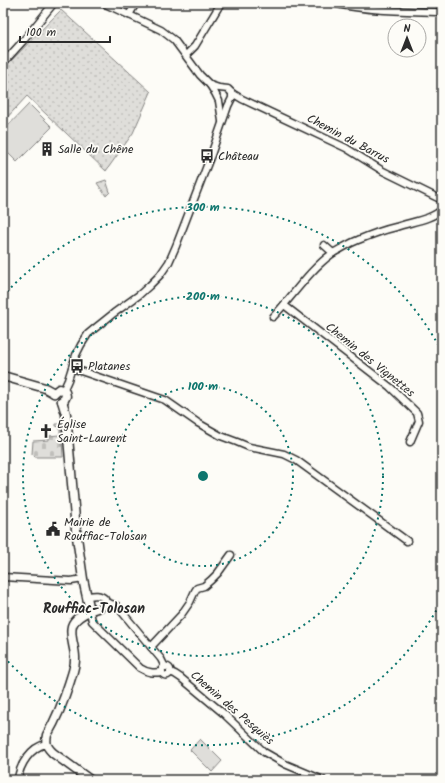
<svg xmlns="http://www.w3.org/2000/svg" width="445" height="783" font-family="Kalam,sans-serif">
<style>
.grass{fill:#dfdeda;stroke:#858482}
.cemetery{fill:url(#cemetery-stones);stroke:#858482}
.park{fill:url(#park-dots);stroke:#858482}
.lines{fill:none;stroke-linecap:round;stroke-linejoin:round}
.minor-casing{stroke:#2b2b2b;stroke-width:9}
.tertiary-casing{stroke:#2b2b2b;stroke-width:11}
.minor{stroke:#fdfcf7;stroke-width:6}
.tertiary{stroke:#fdfcf7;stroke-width:8}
.ring{fill:none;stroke:#0f766e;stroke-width:2;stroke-dasharray:2 4}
.labels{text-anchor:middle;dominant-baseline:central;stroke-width:3.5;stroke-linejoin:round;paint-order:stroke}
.street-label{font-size:12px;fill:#2b2b2b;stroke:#fdfcf7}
.poi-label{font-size:12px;fill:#2b2b2b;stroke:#fdfcf7;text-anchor:start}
.quarter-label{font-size:14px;font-weight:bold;fill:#2b2b2b;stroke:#fdfcf7}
.centre{fill:#0f766e;stroke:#fdfcf7;stroke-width:2}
.ring-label{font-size:12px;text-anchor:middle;font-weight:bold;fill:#0f766e;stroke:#fdfcf7;stroke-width:3.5;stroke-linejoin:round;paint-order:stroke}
</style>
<defs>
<pattern id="cemetery-stones" width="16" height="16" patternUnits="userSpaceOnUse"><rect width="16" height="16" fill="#dfdeda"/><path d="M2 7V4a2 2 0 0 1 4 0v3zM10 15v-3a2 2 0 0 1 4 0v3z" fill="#c0bfbb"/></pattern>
<pattern id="park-dots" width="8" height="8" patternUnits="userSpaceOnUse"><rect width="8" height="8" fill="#dfdeda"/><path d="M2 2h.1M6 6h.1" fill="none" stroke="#c0bfbb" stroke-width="1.8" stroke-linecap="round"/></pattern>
</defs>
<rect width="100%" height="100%" fill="#fdfcf7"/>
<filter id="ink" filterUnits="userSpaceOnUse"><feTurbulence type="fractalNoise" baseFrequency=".025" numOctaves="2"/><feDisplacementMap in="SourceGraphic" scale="8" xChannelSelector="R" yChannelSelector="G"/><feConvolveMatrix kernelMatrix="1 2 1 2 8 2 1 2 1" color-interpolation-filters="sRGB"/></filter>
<g filter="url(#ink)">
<!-- grass -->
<g class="grass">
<polygon points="29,104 52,127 17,162 3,148 3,131"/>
<polygon points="200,739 222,761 212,772 190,750"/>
</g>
<!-- cemetery -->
<polygon class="cemetery" points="56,424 61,424 63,457 35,457 32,454 33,441 49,440 49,436 59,435 60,434 60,428 59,427 56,426"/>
<!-- park -->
<g class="park">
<polygon points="61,10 151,92 133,133 106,171 27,96 3,122 3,69"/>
<polygon points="106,180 110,192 106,196 97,183"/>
</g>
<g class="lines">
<defs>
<g id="minor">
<polyline points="103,3 140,20 161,30 174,40 200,75 210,85 215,93 219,101 222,121"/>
<path d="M332,3C368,11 405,11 442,12"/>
<polyline points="129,15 136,3"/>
<polyline points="186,55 195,46 221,3"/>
<polyline points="3,63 23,41 54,3"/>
<polyline points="232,93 242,99 346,148 383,171 442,200"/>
<path d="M333,253C341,249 350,243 358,240C370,235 383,230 396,227C409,222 432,220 442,209"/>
<polyline points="284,305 390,387 417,413 419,421 410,442"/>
<path d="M273,317C293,296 309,270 333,253L324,245"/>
<polyline points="72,368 165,400 198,423 221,436 237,442 249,447 284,454 296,460 407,541"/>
<polyline points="63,391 68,380 76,355 81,345 88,334 94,329 114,313 139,295 149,286 160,275 169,262 176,246 211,155 228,106 232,98 232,93 228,89 219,88 210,85"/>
<polyline points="3,577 71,581 83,579"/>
<path d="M88,596C94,595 100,594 105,599V605C100,609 96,610 90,611L92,621L140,668C148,673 153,673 162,672"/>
<polyline points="106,602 117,606 161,659 165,667"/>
<polyline points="151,647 181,615 190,602 195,591 197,588 204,586 211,580 218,573 231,555"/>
<circle cx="166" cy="671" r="4.5"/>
<polyline points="170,672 175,674 181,678 223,713 264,752 285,764 323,780"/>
<path d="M18,780C19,765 31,747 46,744"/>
</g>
<g id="tertiary">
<polyline points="3,376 45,388 54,393"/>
<polyline points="54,393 59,389 62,390 65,392 66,396 64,400 62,401"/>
<path d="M62,401L66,414L76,530L83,579L90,611C84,613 74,619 72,626C69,637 76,649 75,660C75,667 72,674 70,681C64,700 57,718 47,735C45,744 47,747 53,753L90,780"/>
</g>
</defs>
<!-- minor casing -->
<use href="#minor" class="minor-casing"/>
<!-- tertiary casing -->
<use href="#tertiary" class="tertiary-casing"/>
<!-- minor -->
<use href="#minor" class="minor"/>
<!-- tertiary -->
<use href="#tertiary" class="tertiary"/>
</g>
</g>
<!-- distance rings -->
<g class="ring">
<circle cx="203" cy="476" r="90"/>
<circle cx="203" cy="476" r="180"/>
<path d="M442 600A269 269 0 0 1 3 656M3 296A269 269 0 0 1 442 352"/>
</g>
<!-- icons -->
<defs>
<symbol id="building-bare" viewBox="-9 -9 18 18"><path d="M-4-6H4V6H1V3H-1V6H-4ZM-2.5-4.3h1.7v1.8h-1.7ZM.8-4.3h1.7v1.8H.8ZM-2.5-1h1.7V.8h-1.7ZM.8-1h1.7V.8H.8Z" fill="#2b2b2b" stroke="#fdfcf7" stroke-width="2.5" paint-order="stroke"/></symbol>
<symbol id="bus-bare" viewBox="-9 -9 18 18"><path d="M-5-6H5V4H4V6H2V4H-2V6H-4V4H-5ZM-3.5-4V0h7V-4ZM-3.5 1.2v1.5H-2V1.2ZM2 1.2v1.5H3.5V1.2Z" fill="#2b2b2b" stroke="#fdfcf7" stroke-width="2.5" paint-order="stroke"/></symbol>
<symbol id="church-bare" viewBox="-9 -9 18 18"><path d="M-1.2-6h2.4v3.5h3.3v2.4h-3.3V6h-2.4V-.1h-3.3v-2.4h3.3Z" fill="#2b2b2b" stroke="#fdfcf7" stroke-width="2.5" paint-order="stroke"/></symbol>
<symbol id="civic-bare" viewBox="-9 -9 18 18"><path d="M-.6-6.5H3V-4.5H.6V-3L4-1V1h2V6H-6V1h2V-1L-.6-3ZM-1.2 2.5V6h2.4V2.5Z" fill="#2b2b2b" stroke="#fdfcf7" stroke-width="2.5" paint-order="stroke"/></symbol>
</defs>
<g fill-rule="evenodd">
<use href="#building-bare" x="37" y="139" width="20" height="20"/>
<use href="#bus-bare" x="197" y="146" width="20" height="20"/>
<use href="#bus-bare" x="67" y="356" width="20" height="20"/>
<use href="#church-bare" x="36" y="421" width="20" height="20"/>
<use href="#civic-bare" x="43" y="519" width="20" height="20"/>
</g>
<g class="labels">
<!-- street labels -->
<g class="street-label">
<text transform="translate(348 139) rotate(28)">Chemin du Barrus</text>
<text transform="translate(370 360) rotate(39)">Chemin des Vignettes</text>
<text transform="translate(232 708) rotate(41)">Chemin des Pesquiès</text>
</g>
<!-- poi labels -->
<g class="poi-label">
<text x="58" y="149">Salle du Chêne</text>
<text x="218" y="156">Château</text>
<text x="88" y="366">Platanes</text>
<text x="57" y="424">Église<tspan x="57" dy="14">Saint-Laurent</tspan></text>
<text x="64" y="522">Mairie de<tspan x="64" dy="14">Rouffiac-Tolosan</tspan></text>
</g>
<!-- quarter labels -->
<g class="quarter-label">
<text x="94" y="609">Rouffiac-Tolosan</text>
</g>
</g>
<circle cx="203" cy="476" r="6" class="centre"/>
<g class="ring-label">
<text x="203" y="211">300 m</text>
<text x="203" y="300">200 m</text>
<text x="203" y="390">100 m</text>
</g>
<!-- margin -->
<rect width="445" height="783" fill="none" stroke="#fdfcf7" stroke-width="16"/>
<rect x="8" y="8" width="429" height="767" fill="none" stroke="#2b2b2b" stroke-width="1.5" filter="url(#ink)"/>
<!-- north arrow -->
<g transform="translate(407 38)"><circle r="19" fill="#fdfcf7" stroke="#a9a8a5"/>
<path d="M0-3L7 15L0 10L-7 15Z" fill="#2b2b2b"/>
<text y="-6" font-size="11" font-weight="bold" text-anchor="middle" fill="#2b2b2b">N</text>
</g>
<!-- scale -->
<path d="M20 36v6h90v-6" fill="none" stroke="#2b2b2b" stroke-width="2"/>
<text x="26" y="36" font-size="12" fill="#2b2b2b" stroke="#fdfcf7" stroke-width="3" paint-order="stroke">100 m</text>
</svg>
